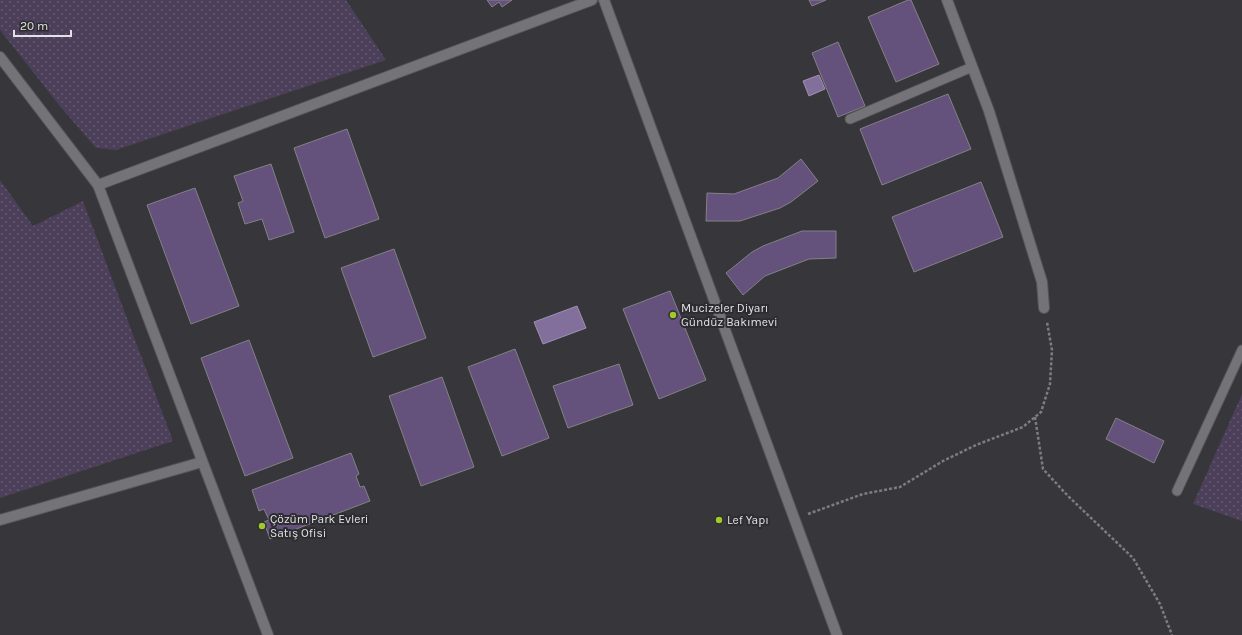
<svg xmlns="http://www.w3.org/2000/svg" width="1242" height="635" font-family="Karla,sans-serif">
<style>
.grass{fill:url(#grass-dots)}
.water{fill:#826f9c;stroke:#9f91b1}
.building{fill:#64517c;stroke:#838186}
.lines{fill:none;stroke-linecap:round;stroke-linejoin:round}
.lane-casing{stroke:#565457;stroke-width:11}
.street-casing{stroke:#565457;stroke-width:12}
.path{stroke:#7d7c7f;stroke-width:2.5;stroke-dasharray:3 2;stroke-linecap:butt}
.lane{stroke:#747377;stroke-width:9}
.street{stroke:#747377;stroke-width:10}
.poi-dot{fill:#a0c92b;stroke:#2d2c30;stroke-width:1.5}
.labels{text-anchor:middle;dominant-baseline:central;stroke-width:4;stroke-linejoin:round;paint-order:stroke}
.poi-label{font-size:12px;fill:#e2e1e3;stroke:#2d2c30;text-anchor:start}
</style>
<defs>
<pattern id="grass-dots" width="8" height="8" patternUnits="userSpaceOnUse"><rect width="8" height="8" fill="#4b3f59"/><path d="M2 2h.1M6 6h.1" fill="none" stroke="#655a71" stroke-width="1.8" stroke-linecap="round"/></pattern>
</defs>
<rect width="100%" height="100%" fill="#37363a"/>
<!-- grass -->
<g class="grass">
<polygon points="0,0 346,0 386,60 116,150 96,148 59,105 0,30"/>
<polygon points="0,180 33,226 83,201 173,441 0,498"/>
<polygon points="1242,394 1242,521 1193,504"/>
</g>
<!-- water -->
<g class="water">
<polygon points="819,75 825,89 809,96 803,81"/>
<polygon points="577,306 586,328 543,344 534,322"/>
</g>
<!-- building -->
<g class="building">
<polygon points="487,0 512,0 502,7 499,2 492,7"/>
<polygon points="809,0 826,0 812,6"/>
<polygon points="908,0 911,0 939,64 896,82 868,17"/>
<polygon points="838,42 865,106 838,117 812,53"/>
<polygon points="948,94 971,149 882,185 860,129"/>
<polygon points="347,129 379,219 325,238 294,148"/>
<polygon points="801,159 818,181 791,202 780,208 740,221 706,221 707,193 734,194 778,178"/>
<polygon points="271,164 294,232 269,240 262,219 245,224 238,203 243,201 234,176"/>
<polygon points="981,182 1003,237 914,272 892,217"/>
<polygon points="195,188 239,306 191,324 147,205"/>
<polygon points="802,231 836,231 836,258 809,259 765,276 743,295 726,273 752,252 763,246"/>
<polygon points="394,249 426,338 373,357 341,268"/>
<polygon points="670,291 706,380 659,399 623,309"/>
<polygon points="249,340 293,458 245,476 201,358"/>
<polygon points="515,349 549,438 502,456 468,367"/>
<polygon points="619,364 633,405 568,428 553,386"/>
<polygon points="442,377 474,467 421,486 389,396"/>
<polygon points="1116,418 1164,441 1154,463 1106,439"/>
<polygon points="351,453 359,474 356,476 360,487 364,486 370,501 270,539 264,522 269,520 264,509 259,511 252,490"/>
</g>
<g class="lines">
<defs>
<g id="lane">
<polyline points="850,119 972,67"/>
<polyline points="1177,491 1242,350"/>
</g>
<g id="street">
<polyline points="604,0 837,635"/>
<polyline points="947,0 989,111 1042,282 1044,308"/>
<polyline points="0,57 98,185 268,635"/>
<polyline points="98,185 592,0"/>
<polyline points="0,520 202,462"/>
</g>
</defs>
<!-- lane casing -->
<use href="#lane" class="lane-casing"/>
<!-- street casing -->
<use href="#street" class="street-casing"/>
<!-- path -->
<g class="path">
<polyline points="1035,417 1043,469 1068,496 1133,558 1160,604 1172,635"/>
<polyline points="808,514 863,494 900,487 943,461 976,445 1023,427 1041,412 1050,384 1052,350 1047,322"/>
</g>
<!-- lane -->
<use href="#lane" class="lane"/>
<!-- street -->
<use href="#street" class="street"/>
</g>
<!-- markers -->
<g class="poi-dot">
<circle cx="673" cy="315" r="4"/>
<circle cx="719" cy="520" r="4"/>
<circle cx="262" cy="526" r="4"/>
</g>
<g class="labels">
<!-- poi labels -->
<g class="poi-label">
<text x="681" y="308">Mucizeler Diyarı<tspan x="681" dy="14">Gündüz Bakımevi</tspan></text>
<text x="270" y="519">Çözüm Park Evleri<tspan x="270" dy="14">Satış Ofisi</tspan></text>
<text x="727" y="520">Lef Yapı</text>
</g>
</g>
<!-- scale -->
<path d="M14 30v6h57v-6" fill="none" stroke="#e2e1e3" stroke-width="2"/>
<text x="20" y="30" font-size="12" fill="#e2e1e3" stroke="#2d2c30" stroke-width="3" paint-order="stroke">20 m</text>
</svg>
